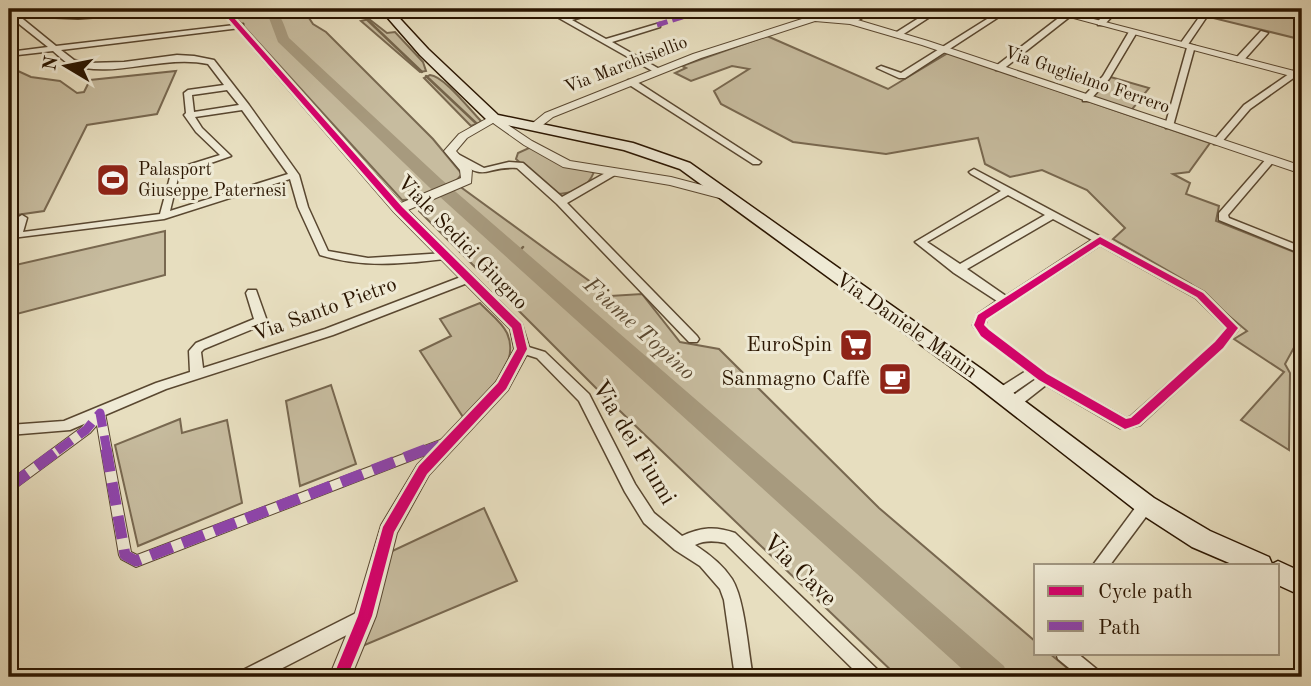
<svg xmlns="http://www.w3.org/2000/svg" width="1311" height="686" font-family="'Old Standard TT',serif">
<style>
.green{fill:#c7bc9f;stroke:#786850;stroke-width:2}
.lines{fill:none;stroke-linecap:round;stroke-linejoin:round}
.stream{stroke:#75654c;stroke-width:2.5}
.river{fill:#a79a7e;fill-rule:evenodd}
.pedestrian-casing{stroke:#594730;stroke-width:2}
.minor-casing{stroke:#594730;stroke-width:3}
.tertiary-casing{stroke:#594730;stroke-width:2}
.secondary-casing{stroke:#2a1500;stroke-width:3}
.pedestrian{fill:#efead5;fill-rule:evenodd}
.minor{fill:#efead5;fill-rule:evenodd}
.tertiary{fill:#efead5;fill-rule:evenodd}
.secondary{fill:#efead5;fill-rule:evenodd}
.quiet-far2{stroke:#8e44ad;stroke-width:5;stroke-dasharray:11 5;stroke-linecap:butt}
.quiet-far1{stroke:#8e44ad;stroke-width:9;stroke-dasharray:18 9;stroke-linecap:butt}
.quiet{stroke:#8e44ad;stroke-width:11;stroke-dasharray:23 11;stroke-linecap:butt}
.cycleway-casing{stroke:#efead5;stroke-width:5}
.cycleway{fill:#d6006c;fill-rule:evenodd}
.labels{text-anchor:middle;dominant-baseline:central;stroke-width:6;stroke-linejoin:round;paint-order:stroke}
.far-street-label{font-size:18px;fill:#2a1500;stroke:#efead5}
.far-poi-label{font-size:18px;fill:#2a1500;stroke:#efead5;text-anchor:start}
.street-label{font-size:21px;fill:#2a1500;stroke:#efead5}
.poi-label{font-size:21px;fill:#2a1500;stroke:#efead5;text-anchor:end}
.water-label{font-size:23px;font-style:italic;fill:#5c4a32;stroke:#efead5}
.near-street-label{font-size:24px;fill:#2a1500;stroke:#efead5}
</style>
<rect width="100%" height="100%" fill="#e7debf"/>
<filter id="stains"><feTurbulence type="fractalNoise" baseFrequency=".00286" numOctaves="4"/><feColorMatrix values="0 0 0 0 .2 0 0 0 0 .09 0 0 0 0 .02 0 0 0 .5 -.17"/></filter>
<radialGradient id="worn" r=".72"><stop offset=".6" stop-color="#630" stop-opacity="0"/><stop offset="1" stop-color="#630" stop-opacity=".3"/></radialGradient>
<!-- green -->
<g class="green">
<polygon points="228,9 303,9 313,24 326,32 433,139 462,174 456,181 462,188 610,296 642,294 680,342 719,349 879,508 1036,642 1036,653 1049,653 1078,677 898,677 597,389 419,211 423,202 419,199 402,200"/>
<polygon points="1216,9 1302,9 1302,29 1295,38 1209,17"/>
<polygon points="369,19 387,33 395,32 423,62 426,71 420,72 361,21"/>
<polygon points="767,36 888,89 948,53 1210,143 1189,172 1173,174 1190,183 1186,194 1219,206 1216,221 1302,255 1302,333 1285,364 1290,373 1289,450 1241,420 1284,372 1234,339 1247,331 1191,284 1113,239 1125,228 1087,190 1042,170 1010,177 985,164 978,138 886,154 793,142 721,104 714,91 749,69 732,66 691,81 675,73 686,68 682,66"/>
<polygon points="18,71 31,77 60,81 77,93 84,92 90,80 176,71 157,114 87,125 44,211 9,216 9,72"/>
<path d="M430,75C444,76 470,110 481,121L479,123L471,126L424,78Z"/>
<polygon points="1107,76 1149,88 1129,113 1086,99"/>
<path d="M531,147L568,166L594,172C587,190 572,194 554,194L516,159L518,153Z"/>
<polygon points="165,231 165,275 9,316 11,266"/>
<path d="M480,303C488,312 502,322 507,333C522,366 483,395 463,417L420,351L451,336L440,319Z"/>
<polygon points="331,385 356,464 300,486 286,401"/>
<polygon points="180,419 182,433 227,420 242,503 138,546 115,445"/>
<polygon points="484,508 517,581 360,647 388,553"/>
</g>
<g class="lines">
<!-- stream -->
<g class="stream">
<polyline points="356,9 422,72"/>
<polyline points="426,76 477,124"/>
<polyline points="516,255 523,247"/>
</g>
<!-- river -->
<path class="river" d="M260,9C281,8 282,20 289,38L441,179L1004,666L1008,677H971L429,187L278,42L269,18Z"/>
<defs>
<polygon id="pedestrian" points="100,409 104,410 105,413 131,552 137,555 443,439 447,438 451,439 452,442 451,445 136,567 121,559 119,555 97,425 90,433 13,490 9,492 9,481 82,427 96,410"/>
<g id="minor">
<polygon points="543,9 552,9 567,17 599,9 609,9 572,20 606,39 660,23 660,27 612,42 663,71 656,73"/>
<polygon points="827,9 836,9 817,20 810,18"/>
<polygon points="867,9 876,9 854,23 847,21"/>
<polygon points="933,9 942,9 899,37 892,35"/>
<polygon points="1003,9 1011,9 905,78 899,78 877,68 881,66 901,73"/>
<polygon points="1111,9 1119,9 1104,25 1098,25 1098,21"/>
<polygon points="1205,9 1212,9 1187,46 1181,46 1180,44"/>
<path d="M9,11H13L56,46L243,24V28H240L61,50L74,60L88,63L124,62L177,55L194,56L214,60L249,105L299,175L308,207L328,251L368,258L445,253L450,256L445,259C402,264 362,268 320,255L298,207L290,179L164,219L12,238L11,236L17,218L22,215L27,218L23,232L160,214L172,170L220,155L196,132L184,115L186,113L184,93L188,90L224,85L208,64C163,54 111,80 70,64C64,62 58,55 53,51L9,56V52L48,47L9,16ZM227,90L239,105L194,112L192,95ZM242,110L288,174L170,211L179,174L231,156L202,128L195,117Z"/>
<polygon points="1065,13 1072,15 1002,70 996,70 996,66"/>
<polygon points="1130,30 1137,32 1109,79 1089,101 1083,101 1083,97 1103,76"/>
<polygon points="1261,31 1268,33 1243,61 1237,61 1237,57"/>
<polygon points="1188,44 1195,46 1173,126 1166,128 1165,126"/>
<polygon points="1299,67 1302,67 1302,72 1250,109 1220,144 1214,144 1214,140 1244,105"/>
<polygon points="628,80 634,80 761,162 759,164 753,164 628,84"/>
<path d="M456,153L484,168L509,162L523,163L562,197L609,171H615V175L567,203L697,336L699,339L697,342H689L557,204L517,168C483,166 488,184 453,158V154Z"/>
<polygon points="1270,157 1275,160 1228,215 1229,218 1302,247 1302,254 1219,220 1219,213 1267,158"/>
<path d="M974,169L1204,292L1237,325L1239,328L1237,331L1223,348L1140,425L1125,429L1120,428L1046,385L1018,407H1008L1006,403L1008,399L1036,379L1035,378L1006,398H996L994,394L996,390L1026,371L981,336L973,325L978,314L997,301L954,273L915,242L1001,191L971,174L969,172ZM1008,195L1045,215L960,264L927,242ZM1053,219L1092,240L1006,296L967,269ZM1100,245L1196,298L1226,328L1215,342L1130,417L1126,418L1048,374L989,330L985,325L987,319Z"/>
<polygon points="466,275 472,279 470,282 333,335 166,389 70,430 9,435 9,425 64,421 156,383 190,372 189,351 196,343 254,319 246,293 248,290 256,290 267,321 265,324 204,349 201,352 203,368 325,329"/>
<path d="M522,345L545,352L589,394L635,484L654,513L682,536C701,527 716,526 735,533L879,671L882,677H861L725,543C715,541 705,540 695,545C709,554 723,565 732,579C745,600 748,651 753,677H735L724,600L720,589L700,566L675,550L644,523L625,492L579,401L537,358L518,352L516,349L518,346Z"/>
<polygon points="1146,499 1151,500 1153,505 1151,510 1110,565 1093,565 1141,500"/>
<polygon points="364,609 370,611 372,617 370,623 265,677 238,677 241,671"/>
<polygon points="1056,653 1077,653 1099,671 1102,677 1080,677 1058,659"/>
</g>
<g id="tertiary">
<polygon points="145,9 187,9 182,12 78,19 9,16 9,10 78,13"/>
<polygon points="219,9 228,9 401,203 461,178 460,170 444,151 459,134 493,115 532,141 570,161 671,177 732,193 733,196 727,200 670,185 563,167 524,145 493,123 467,138 456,151 472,170 471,183 408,210 522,323 530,349 508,390 429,475 397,533 376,616 351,677 329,677 354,616 381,525 417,465 496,382 514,349 510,329 394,212"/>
<polygon points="780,9 851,18 928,41 1302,166 1302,174 922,45 850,24 815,21 701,58 553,117 539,128 529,126 545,113 693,54 805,18"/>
<polygon points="1040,9 1055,9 1302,73 1302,79"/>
</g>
<polygon id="secondary" points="380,9 391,9 428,49 498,115 633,143 690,163 983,370 1154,498 1210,531 1269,557 1272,564 1278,561 1302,572 1302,596 1278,585 1278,565 1234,565 1192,547 1138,512 969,380 680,169 624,150 488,121 420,55"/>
</defs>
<!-- pedestrian casing -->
<use href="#pedestrian" class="pedestrian-casing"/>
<!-- minor casing -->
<use href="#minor" class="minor-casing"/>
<!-- tertiary casing -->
<use href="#tertiary" class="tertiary-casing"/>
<!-- secondary casing -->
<use href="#secondary" class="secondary-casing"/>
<!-- pedestrian -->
<use href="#pedestrian" class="pedestrian"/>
<!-- minor -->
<use href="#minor" class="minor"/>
<!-- tertiary -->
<use href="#tertiary" class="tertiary"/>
<!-- secondary -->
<use href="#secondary" class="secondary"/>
<!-- quiet-far2 -->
<polyline class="quiet-far2" points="657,25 701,11"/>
<!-- quiet-far1 -->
<g class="quiet-far1">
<polyline points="57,451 86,430 100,413 107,451"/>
<polyline points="423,451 444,443"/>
</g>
<!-- quiet -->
<g class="quiet">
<polyline points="106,449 125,555 136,561 427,449"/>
<polyline points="9,487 60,449"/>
</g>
<defs>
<g id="cycleway">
<polygon points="220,9 226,9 402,207 521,324 527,349 506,389 427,474 394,532 372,616 347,677 333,677 358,616 383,527 419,466 498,383 517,349 512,328 396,211"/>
<path d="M1100,237L1203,293L1238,328L1223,348L1139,424L1125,429L1039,380L981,336L974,325L978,315ZM1100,244L1197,297L1227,328L1215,342L1131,418L1126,419L1047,374L989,330L984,325L986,319Z"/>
</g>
</defs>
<!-- cycleway casing -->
<use href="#cycleway" class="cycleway-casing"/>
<!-- cycleway -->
<use href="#cycleway" class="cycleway"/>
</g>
<!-- icons -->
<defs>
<symbol id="stadium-square" viewBox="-11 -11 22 22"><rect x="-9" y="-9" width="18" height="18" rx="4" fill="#8f2418" stroke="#efead5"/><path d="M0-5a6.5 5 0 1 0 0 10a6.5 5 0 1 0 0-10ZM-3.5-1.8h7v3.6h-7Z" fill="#fff"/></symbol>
<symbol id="supermarket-square" viewBox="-11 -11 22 22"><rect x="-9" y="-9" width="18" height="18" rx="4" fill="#8f2418" stroke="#efead5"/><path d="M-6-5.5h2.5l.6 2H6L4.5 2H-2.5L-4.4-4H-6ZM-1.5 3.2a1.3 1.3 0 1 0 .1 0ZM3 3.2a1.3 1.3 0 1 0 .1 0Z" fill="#fff"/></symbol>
<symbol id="cafe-square" viewBox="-11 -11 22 22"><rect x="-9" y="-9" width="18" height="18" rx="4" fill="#8f2418" stroke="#efead5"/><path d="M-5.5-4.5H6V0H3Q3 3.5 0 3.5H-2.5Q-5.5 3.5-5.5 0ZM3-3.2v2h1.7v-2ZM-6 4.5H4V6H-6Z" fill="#fff"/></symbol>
</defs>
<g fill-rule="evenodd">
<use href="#stadium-square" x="94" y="161" width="38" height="38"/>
<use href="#supermarket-square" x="837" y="326" width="38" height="38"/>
<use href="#cafe-square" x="876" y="360" width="38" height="38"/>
</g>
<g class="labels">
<!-- far-street labels -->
<g class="far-street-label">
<text transform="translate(626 65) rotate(-21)">Via Marchisiellio</text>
<text transform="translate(1087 80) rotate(19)">Via Guglielmo Ferrero</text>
</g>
<!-- far-poi labels -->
<g class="far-poi-label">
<text x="138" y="170">Palasport<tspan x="138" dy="21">Giuseppe Paternesi</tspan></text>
</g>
<!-- street labels -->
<g class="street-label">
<text transform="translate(462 243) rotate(46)">Viale Sedici Giugno</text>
<text transform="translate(325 310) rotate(-20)">Via Santo Pietro</text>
<text transform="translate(906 326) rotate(35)">Via Daniele Manin</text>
</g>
<!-- poi labels -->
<g class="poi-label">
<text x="832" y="345">EuroSpin</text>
<text x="870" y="379">Sanmagno Caffè</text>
</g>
<!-- water labels -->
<g class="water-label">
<text transform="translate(639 329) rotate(42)">Fiume Topino</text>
</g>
<!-- near-street labels -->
<g class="near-street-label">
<text transform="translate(633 443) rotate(59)">Via dei Fiumi</text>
<text transform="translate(799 571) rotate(44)">Via Cave</text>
</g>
</g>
<!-- margin -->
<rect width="1311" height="686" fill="none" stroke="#e7debf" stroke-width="35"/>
<rect x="10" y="10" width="1290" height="665" fill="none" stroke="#2a1500" stroke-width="3.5"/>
<rect x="18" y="18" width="1276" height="651" fill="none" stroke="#2a1500" stroke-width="2"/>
<!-- legend -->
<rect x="1034" y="564" width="245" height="91" fill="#efead5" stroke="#a09580" stroke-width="2"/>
<rect x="1048" y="586" width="35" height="10" fill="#d6006c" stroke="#a09580" stroke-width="2"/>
<text x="1098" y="598" font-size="21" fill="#2a1500">Cycle path</text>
<rect x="1048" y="621" width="35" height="10" fill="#8e44ad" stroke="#a09580" stroke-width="2"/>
<text x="1098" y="634" font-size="21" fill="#2a1500">Path</text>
<!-- north arrow -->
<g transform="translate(66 66) rotate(280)" stroke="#efead5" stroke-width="5" paint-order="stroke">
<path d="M0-5L12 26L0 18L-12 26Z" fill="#2a1500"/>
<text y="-10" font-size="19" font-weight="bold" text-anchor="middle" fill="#2a1500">N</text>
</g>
<rect width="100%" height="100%" filter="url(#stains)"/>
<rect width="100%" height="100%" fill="url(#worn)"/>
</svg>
